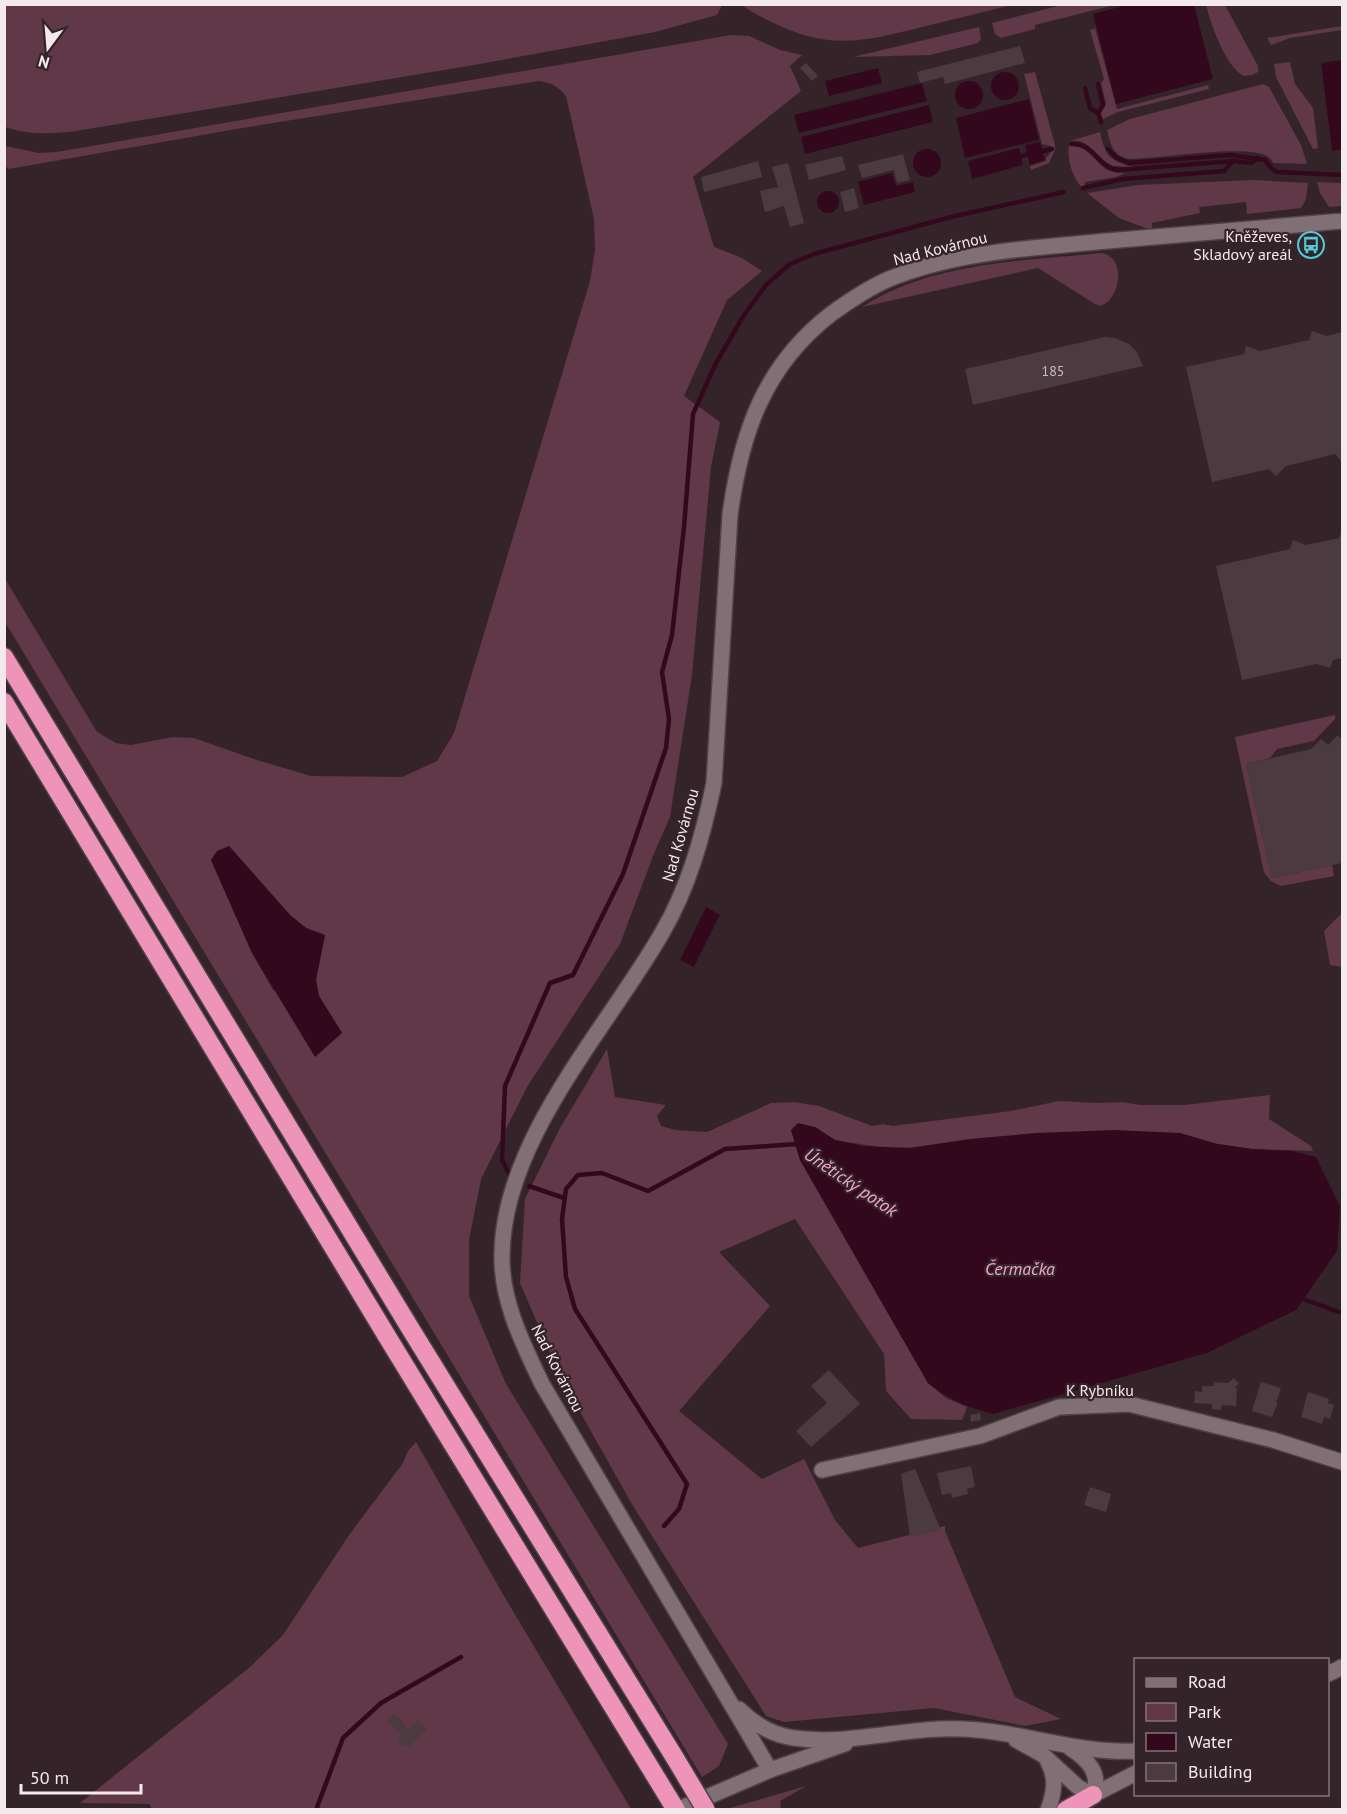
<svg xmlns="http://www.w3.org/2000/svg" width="1347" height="1814" font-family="'PT Sans',sans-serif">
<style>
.green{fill:#603848;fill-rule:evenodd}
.water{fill:#33081d}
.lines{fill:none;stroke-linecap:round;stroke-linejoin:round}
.stream{stroke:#33081d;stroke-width:4.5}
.building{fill:#4b3a40}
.minor-casing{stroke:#4f4247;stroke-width:18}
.highway-casing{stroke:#4f4247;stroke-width:21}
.minor{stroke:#826f76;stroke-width:15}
.highway{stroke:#ee94b8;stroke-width:18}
.highway-bridge-casing{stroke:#4f4247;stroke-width:21;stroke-linecap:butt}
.highway-bridge{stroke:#ee94b8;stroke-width:18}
.labels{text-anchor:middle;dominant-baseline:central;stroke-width:4.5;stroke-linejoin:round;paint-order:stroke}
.number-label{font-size:14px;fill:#cabdc2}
.poi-label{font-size:16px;fill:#f4e9ed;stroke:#34242a;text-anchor:end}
.street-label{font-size:16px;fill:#f4e9ed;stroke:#34242a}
.water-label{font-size:18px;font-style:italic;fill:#f6a5c4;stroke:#34242a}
</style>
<rect width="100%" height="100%" fill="#34242a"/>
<!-- green -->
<g class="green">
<path d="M5,4H722V5L717,15L655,32L474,65L76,131C50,134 29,135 5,127Z"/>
<polygon points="1066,4 1114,5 1035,25 1035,29 1001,38 995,34 992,23"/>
<path d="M742,5H1012C983,12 955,19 926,26C870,40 833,51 778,25C765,19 753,13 742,5Z"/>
<path d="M1206,5H1225L1258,66V72L1252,75L1244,76C1225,67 1211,24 1206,5Z"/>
<polygon points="1342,26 1342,30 1290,38 1271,45 1267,38"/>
<polygon points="979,27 981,39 978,43 930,55 853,57"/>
<polygon points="1095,28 1117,109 1208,85 1209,89 1118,112 1103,119 1101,113 1106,104 1101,83 1104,79 1090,30"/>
<path d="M731,35L749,36L780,50L802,55L790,66L801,91L693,177L714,247L742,258L762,271L727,300L684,396L720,422L711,467L692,675L670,817L653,856L620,944L527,1087L481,1179L469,1240V1296L506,1384L728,1744L719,1766L702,1777L5,622L4,577L97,732L116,743L131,745L173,737L194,738L257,760L311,776L402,777L437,761L454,733L590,281L595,250L594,219L566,96C558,86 551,83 539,81L242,128L9,169L5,166V146L39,153L57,152ZM229,846L290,915L306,928L325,935L316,979L319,996L342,1033L273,990L252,953L211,860Z"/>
<polygon points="1290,62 1295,84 1313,108 1318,148 1313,149 1276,77 1274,64"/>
<polygon points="1035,72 1055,145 1055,150 1049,163 1031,170 1030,166 1046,161 1046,158 1052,151 1051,146 1042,144 1024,74"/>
<path d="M1263,84L1269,87L1301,145L1307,164L1273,163C1271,159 1270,158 1267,156C1242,144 1160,159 1129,159C1112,155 1111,145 1107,130L1130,119Z"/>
<path d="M1100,132C1105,156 1110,161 1133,167L1111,166C1096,157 1090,138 1070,141L1071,146C1096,145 1094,175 1125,173L1116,177L1085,182V190C1073,182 1065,156 1070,141Z"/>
<polygon points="1253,180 1308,183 1306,199 1301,208 1247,214 1246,202 1199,207 1200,213 1152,223 1152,228 1148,229 1119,218 1087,193 1138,185"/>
<polygon points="1317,182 1342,183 1342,206 1329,207 1320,193"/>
<path d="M1102,253C1127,258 1120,299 1101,306L1095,304L1038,268L862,307C932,262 1022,261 1102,253Z"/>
<polygon points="1335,715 1335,719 1314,741 1277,749 1270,758 1246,764 1272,878 1332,865 1334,876 1281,886 1271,881 1264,872 1235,737"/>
<polygon points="1342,913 1342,967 1330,965 1324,931"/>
<polygon points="607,1049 615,1097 666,1105 657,1116 661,1126 676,1130 707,1132 771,1103 794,1102 819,1106 872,1126 883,1124 893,1126 1011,1111 1059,1101 1098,1103 1123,1102 1140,1105 1184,1105 1270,1095 1269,1119 1311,1146 1313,1151 1252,1149 1217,1144 885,1148 835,1140 815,1127 791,1130 800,1160 928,1383 946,1398 967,1407 962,1420 911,1419 886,1391 884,1354 795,1219 719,1252 770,1306 679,1411 762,1479 804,1459 835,1520 858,1548 945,1526 945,1531 1015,1697 1061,1719 1025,1726 934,1708 784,1722 766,1716 633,1506 561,1378 520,1283 525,1199 560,1128"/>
<polygon points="416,1442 504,1596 631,1809 153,1810 149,1804 80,1803 250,1667 283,1635 349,1535 403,1463 408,1451"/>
<polygon points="806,1786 780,1801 781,1809 730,1808"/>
</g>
<!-- water -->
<g class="water">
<polygon points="1131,4 1194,5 1213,79 1116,104 1093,14"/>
<polygon points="1342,60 1342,149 1332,151 1321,63"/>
<polygon points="878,68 882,83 829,96 825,81"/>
<circle cx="1005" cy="86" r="14"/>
<circle cx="969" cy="95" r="14"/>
<polygon points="922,83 927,101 799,133 794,115"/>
<polygon points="1029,99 1039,140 965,158 956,118"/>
<polygon points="929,105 933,122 805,154 801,137"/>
<polygon points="1040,142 1045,160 1030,165 1025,145"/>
<polygon points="1019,148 1023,165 972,179 968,161"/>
<circle cx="927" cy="163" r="14"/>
<polygon points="892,173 896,186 913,182 915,192 864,205 858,182"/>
<circle cx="828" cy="202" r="11"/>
<polygon points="229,846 290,915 306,928 325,935 316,980 319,996 342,1033 315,1057 252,953 211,860 217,851"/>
<polygon points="706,907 720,915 694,967 680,960"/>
<path d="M798,1123L815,1127L835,1140L863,1146L909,1148L970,1139L1036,1133L1114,1130L1180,1133L1218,1144L1252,1149L1292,1151L1316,1157L1340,1206L1337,1251L1296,1310L1207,1353L993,1414C965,1406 951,1401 928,1383L800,1160L791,1130Z"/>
</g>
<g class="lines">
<!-- stream -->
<g class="stream">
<polyline points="1098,84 1103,105 1098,113"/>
<polyline points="1085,88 1090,108 1098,113 1101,122"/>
<path d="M1071,144C1093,142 1098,168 1119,170L1233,161L1251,163L1258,158"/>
<polyline points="1108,149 1117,158 1129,163 1230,155 1265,160 1272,169 1277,172 1342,175"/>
<polyline points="1021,156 1052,149"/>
<polyline points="1083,188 1123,179 1224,171 1233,161"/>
<polyline points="512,1179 502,1160 505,1086 550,983 573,975 623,874 666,748 669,719 662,672 672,635 684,527 693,414 716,363 744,315 766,285 790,264 814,254 951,217 1064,192"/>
<polyline points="529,1186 564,1198"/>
<polyline points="1300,1298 1342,1313"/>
<polyline points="664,1526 679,1509 687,1484 575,1309 566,1277 562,1219 566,1189 578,1175 602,1173 648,1191 725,1149 796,1144 799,1147"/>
<polyline points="316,1810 343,1738 381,1703 461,1657"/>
</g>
</g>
<!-- building -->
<g class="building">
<polygon points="1020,46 1025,63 945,84 943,77 920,83 917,72"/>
<polygon points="806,63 818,76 812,81 800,68"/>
<polygon points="903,154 910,180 897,183 894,170 862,178 858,165"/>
<polygon points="842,156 846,170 809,180 805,165"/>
<polygon points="758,161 762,177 704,192 701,177"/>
<polygon points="788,163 804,223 790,227 784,206 765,212 760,191 778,187 772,167"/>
<polygon points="854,188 859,208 845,212 840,192"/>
<polygon points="1312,331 1326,336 1342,332 1342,460 1341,461 1335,454 1286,466 1276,476 1269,469 1212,482 1186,367 1244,354 1246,346 1260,351 1309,340"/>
<polygon points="1105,337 1115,338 1129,344 1137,352 1143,366 973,405 965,369"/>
<polygon points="1342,529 1342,658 1333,660 1330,668 1316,664 1242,680 1216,566 1290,549 1293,540 1306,545 1339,538"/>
<polygon points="1338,735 1342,740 1342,863 1272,878 1246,764 1311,749 1321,739 1328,745"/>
<polygon points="829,1370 860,1404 811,1447 796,1431 827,1403 811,1386"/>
<polygon points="1234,1378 1239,1384 1234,1388 1237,1388 1236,1406 1222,1405 1221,1410 1212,1409 1212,1404 1194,1403 1195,1391 1202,1392 1202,1386 1214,1386 1214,1382 1228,1383"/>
<polygon points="1261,1382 1281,1388 1276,1403 1278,1403 1272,1417 1252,1411"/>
<polygon points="1308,1392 1329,1399 1328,1403 1334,1405 1330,1419 1324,1417 1322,1424 1301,1417"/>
<polygon points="980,1413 981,1420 971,1422 970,1415"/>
<polygon points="971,1466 975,1487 967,1489 968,1494 952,1498 951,1493 942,1495 937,1473"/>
<polygon points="915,1469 941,1530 910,1537 901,1474"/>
<polygon points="1090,1487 1111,1494 1106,1512 1084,1505"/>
<polygon points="394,1713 409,1729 418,1720 427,1729 408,1748 404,1744 402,1746 397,1741 402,1736 387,1720"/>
</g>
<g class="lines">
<defs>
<g id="minor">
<polyline points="822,1470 980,1436 1059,1407 1129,1404 1273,1440 1342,1462"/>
<polyline points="1328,1674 1342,1667"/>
<path d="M739,1709C755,1725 772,1735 794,1738C851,1746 907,1726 963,1729C1021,1731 1077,1754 1136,1751"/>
<polyline points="1016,1740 1043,1755 1078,1787 1093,1795"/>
<path d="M1070,1748C1087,1759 1102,1773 1093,1795"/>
<path d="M770,1770L542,1384C523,1344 501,1301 502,1255C503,1140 606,1030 662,933C689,887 703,835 714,783L730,515C741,433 764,366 831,314C849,301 868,288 889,279C958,251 1035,248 1107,241C1186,235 1264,228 1342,221"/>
<polyline points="1093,1795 1136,1773"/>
<polyline points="677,1810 770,1770 845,1744"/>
<path d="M1048,1810C1054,1794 1057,1778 1048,1762"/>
</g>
<g id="highway">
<polyline points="4,657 410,1328 675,1758"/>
<polyline points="4,702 388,1338 676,1810"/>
<polyline points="1066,1810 1093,1795"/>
</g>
</defs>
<!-- minor casing -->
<use href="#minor" class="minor-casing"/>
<!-- highway casing -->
<use href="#highway" class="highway-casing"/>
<!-- minor -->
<use href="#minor" class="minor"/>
<!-- highway -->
<use href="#highway" class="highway"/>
<defs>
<polyline id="highway-bridge" points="675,1758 706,1810"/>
</defs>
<!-- highway-bridge casing -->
<use href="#highway-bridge" class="highway-bridge-casing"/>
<!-- highway-bridge -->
<use href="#highway-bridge" class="highway-bridge"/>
</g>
<!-- icons -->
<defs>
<symbol id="bus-ring" viewBox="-11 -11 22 22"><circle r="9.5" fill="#34242a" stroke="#52cbd8" stroke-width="1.5"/><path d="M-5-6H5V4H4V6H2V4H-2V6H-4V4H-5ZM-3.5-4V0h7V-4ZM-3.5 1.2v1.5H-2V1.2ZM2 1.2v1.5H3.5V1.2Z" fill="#52cbd8"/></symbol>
</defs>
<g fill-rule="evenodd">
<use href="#bus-ring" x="1296" y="230" width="30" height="30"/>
</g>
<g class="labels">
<!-- number labels -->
<g class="number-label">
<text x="1053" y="371">185</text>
</g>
<!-- poi labels -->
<g class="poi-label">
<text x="1292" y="236">Kněževes,<tspan x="1292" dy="18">Skladový areál</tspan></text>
</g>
<!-- street labels -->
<g class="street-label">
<text transform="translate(940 248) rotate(-14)">Nad Kovárnou</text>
<text transform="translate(680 835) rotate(-74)">Nad Kovárnou</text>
<text transform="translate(558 1368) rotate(63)">Nad Kovárnou</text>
<text x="1100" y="1390">K Rybníku</text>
</g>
<!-- water labels -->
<g class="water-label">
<text transform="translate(851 1182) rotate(34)">Únětický potok</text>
<text x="1020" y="1268">Čermačka</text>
</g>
</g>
<!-- border -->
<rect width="1347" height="1814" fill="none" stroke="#f4e9ed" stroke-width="12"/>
<!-- legend -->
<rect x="1134" y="1658" width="195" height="138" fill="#34242a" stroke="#817378" stroke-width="1.5"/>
<rect x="1146" y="1678" width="30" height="9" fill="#826f76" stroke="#817378" stroke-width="1.5"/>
<text x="1188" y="1688" font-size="18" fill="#f4e9ed">Road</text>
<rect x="1146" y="1703" width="30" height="18" fill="#603848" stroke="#817378" stroke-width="1.5"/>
<text x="1188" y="1718" font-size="18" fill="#f4e9ed">Park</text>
<rect x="1146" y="1733" width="30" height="18" fill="#33081d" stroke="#817378" stroke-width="1.5"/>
<text x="1188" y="1748" font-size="18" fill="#f4e9ed">Water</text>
<rect x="1146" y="1763" width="30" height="18" fill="#4b3a40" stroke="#817378" stroke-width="1.5"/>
<text x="1188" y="1778" font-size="18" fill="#f4e9ed">Building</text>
<!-- north arrow -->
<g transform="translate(48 48) rotate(196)" stroke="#34242a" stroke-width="4.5" paint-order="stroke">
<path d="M0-4.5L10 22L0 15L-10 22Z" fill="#f4e9ed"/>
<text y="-9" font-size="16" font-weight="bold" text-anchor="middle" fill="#f4e9ed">N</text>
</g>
<!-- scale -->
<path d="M21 1784v9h120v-9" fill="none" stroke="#f4e9ed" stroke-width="3"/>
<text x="30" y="1784" font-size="18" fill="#f4e9ed" stroke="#34242a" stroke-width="4.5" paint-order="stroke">50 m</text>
</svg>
